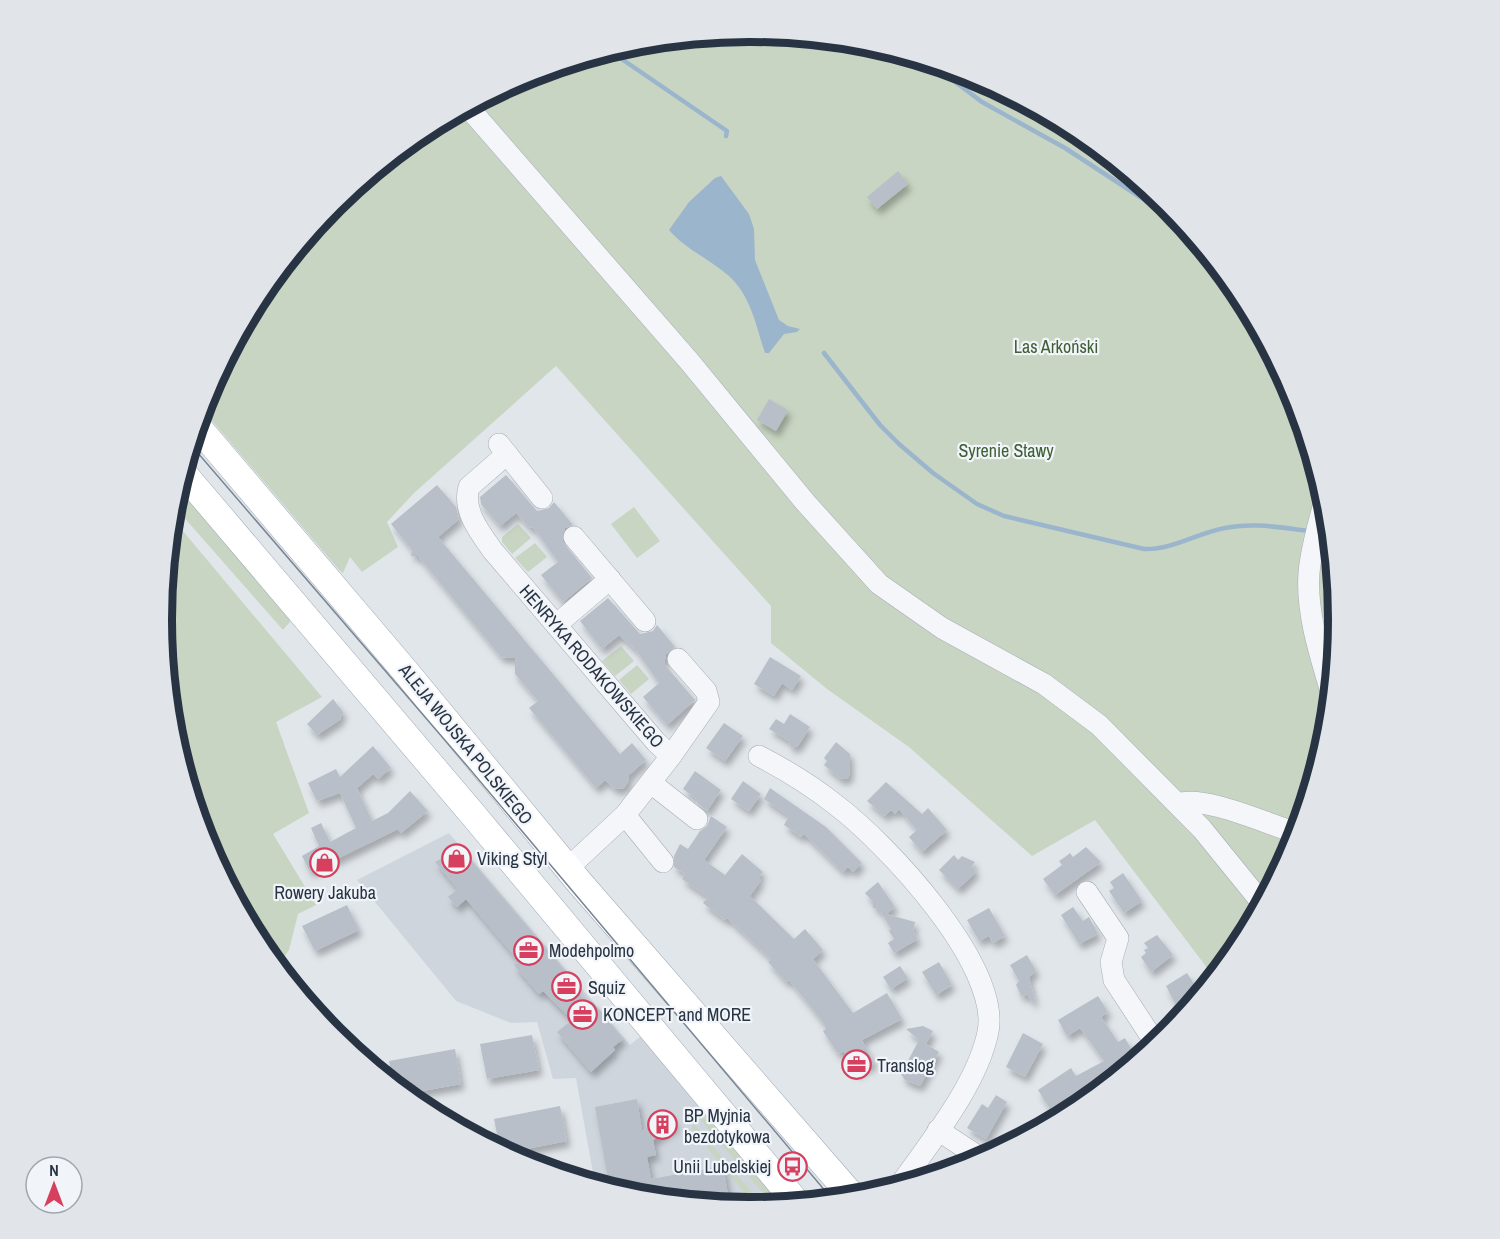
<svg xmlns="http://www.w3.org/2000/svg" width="1500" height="1239" font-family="'Archivo Narrow',sans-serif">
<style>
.built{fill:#cfd5dd}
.green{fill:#c8d5c2}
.water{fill:#9bb5cd}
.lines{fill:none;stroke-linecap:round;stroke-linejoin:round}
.stream{stroke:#9bb5cd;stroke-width:4.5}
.building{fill:#b8bfc9;filter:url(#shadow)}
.minor-casing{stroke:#a6adb6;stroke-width:22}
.major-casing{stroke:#a0aab7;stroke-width:28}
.minor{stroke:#f5f6f9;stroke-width:21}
.major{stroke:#fff;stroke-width:27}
.tram{stroke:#7a8695;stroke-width:1.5}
.labels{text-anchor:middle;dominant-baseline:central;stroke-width:4.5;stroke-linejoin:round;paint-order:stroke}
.park-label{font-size:18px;fill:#3f6035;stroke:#f1f4f8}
.street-label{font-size:18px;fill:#283444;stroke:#f1f4f8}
.poi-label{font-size:18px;fill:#283444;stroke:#f1f4f8;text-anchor:start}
.rim{fill:none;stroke:#283444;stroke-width:8}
</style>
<defs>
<filter id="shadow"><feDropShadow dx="3.5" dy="6" stdDeviation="3" flood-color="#0004"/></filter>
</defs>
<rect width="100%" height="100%" fill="#e1e6eb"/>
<!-- built -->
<polygon class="built" points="449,833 630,1045 646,1032 790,1204 750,1207 635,1196 595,1184 576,1078 553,1079 537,1022 511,1023 456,1001 357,880"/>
<!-- green -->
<g class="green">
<polygon points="750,32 865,43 975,76 1077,131 1166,204 1239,293 1293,395 1327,505 1338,620 1327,735 1293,845 1239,946 1214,977 1095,820 1032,856 909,747 827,689 771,643 771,606 556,366 414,493 387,522 398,547 362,572 350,557 343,573 340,571 202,409 207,394 261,293 334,203 424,130 525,76 636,43"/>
<polygon points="180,481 296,615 283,630 173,505"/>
<polygon points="634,507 660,541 637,558 611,524"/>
<polygon points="172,518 322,697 276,722 309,813 273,834 316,905 298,914 289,950 280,963 282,971 261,946 207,844 173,734 162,619"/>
<polygon points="518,524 531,538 512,554 502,542 502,537"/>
<polygon points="535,543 547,557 528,572 515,558"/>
<polygon points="621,646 634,661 615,676 602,661"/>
<polygon points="637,665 649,679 631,694 619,680"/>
<polygon points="706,1117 711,1120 780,1204 773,1205 699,1118"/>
<polygon points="693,1123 761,1203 753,1203 697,1136 692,1129"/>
</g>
<!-- water -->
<path class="water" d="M721,176L749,214L754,229L755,260L779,320L788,326L800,329L797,332L784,334L769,353H765C756,326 751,296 729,276C711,260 685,249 669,230L689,202L715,178Z"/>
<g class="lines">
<!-- stream -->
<g class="stream">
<polyline points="610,51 727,131 726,136"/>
<polyline points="934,66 982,102 1065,148 1183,225"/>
<path d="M824,353L880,425L899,444L933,473L977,504L1004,516L1144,549C1173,550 1197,533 1225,528C1253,522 1282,528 1310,531"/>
<polyline points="1327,533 1330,533"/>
</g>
</g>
<!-- building -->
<g class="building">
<polygon points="898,171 908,184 877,209 867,197"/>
<polygon points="769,399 788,410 776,431 757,420"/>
<polygon points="506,475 537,511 549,508 554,502 573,525 565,528 562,541 592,578 563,602 541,575 558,562 533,527 530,528 516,513 500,526 481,504 480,497"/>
<polygon points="437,485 456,507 459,519 438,537 620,754 632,743 646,760 629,775 628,782 624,788 615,789 605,780 596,788 529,708 538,701 515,674 515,658 501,657 418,556 411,556 412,550 391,524"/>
<polygon points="608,598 640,634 653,631 657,625 675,647 666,654 664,664 695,700 667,725 643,697 659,683 636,650 619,635 602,649 580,621"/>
<polygon points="770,657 801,676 792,690 782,683 774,696 754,684"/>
<polygon points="333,699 344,713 340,716 341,719 317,735 307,724"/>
<polygon points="790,714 810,727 798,746 791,748 789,741 769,729 776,719 784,724"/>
<polygon points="724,723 743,736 725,761 706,748"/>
<polygon points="836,742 850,754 850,774 848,778 841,779 824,765 827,761 824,758"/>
<polygon points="373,746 391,768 378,779 373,774 357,788 372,821 388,813 410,791 428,811 401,833 398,829 310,872 302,856 319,846 311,828 321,823 330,842 356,828 340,793 317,801 308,783 336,769 340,777"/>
<polygon points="695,771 721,790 707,811 696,802 698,800 683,789"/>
<polygon points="743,781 761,794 749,811 731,799"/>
<polygon points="886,782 922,814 928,808 947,830 922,852 909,837 917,830 899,809 895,814 891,810 885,816 867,801"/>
<polygon points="770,788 826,827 862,863 853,872 848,867 843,872 804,834 801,837 784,825 789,816 764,799"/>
<polygon points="711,816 727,827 704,860 725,875 742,854 763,872 758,878 761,880 750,896 794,939 805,929 823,950 813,959 853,1013 887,993 902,1019 862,1040 874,1063 856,1073 844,1051 838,1054 823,1031 826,1029 824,1024 806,1001 789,980 786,982 768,962 771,959 727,918 725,920 703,903 708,897 682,879 685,874 674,867 674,856 680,844 688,849 700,831 707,826"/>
<polygon points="1086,847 1101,862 1055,895 1043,879 1062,865 1059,861 1065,857 1070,853 1073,857"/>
<polygon points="461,849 577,985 574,987 589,1005 593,1002 623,1039 613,1047 615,1050 591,1072 557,1032 572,1020 543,991 539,994 514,965 519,962 512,953 466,899 457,907 448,897 458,889 435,862"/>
<polygon points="954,855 958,860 962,856 975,862 972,866 976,872 958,889 939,870"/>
<polygon points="1123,873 1142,901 1124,913 1109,891 1114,888 1110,882"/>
<polygon points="878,882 895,907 886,914 915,922 913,931 918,939 894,953 888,943 894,939 889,931 891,929 879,909 873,908 873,902 865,893"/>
<polygon points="347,905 359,930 315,951 302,926"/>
<polygon points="1073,907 1083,921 1089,917 1098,934 1079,944 1061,915"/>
<polygon points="989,908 1005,936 993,943 989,936 979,941 967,920"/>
<polygon points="1157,935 1173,955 1151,972 1141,957 1146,953 1144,950 1148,948 1144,943"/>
<polygon points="1027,955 1036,971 1029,977 1035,1001 1032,1002 1027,994 1022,997 1016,985 1019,981 1010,965"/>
<polygon points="939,962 952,985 936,995 922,972"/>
<polygon points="900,966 908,978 891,989 883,977"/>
<polygon points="1187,973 1200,993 1178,1009 1166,986"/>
<polygon points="1098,996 1108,1012 1101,1017 1118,1042 1125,1038 1137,1059 1088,1093 1090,1097 1076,1109 1063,1116 1056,1105 1050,1109 1038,1090 1071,1068 1076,1076 1104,1061 1080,1028 1067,1036 1058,1020"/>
<polygon points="923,1026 933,1031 926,1044 939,1052 920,1086 905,1080 901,1074 919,1040 906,1029"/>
<polygon points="1023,1033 1043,1044 1025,1077 1006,1067"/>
<polygon points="532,1035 539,1070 487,1079 480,1044"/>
<polygon points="455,1049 461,1084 406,1094 393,1083 389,1061"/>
<polygon points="996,1095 1007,1102 986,1139 967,1128 982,1104 988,1108"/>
<polygon points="637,1099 642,1131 669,1114 676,1125 653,1140 656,1155 647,1157 651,1179 723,1166 730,1206 635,1196 610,1189 595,1107"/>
<polygon points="560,1106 567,1141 506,1153 500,1149 494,1119"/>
</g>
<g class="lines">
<defs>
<g id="minor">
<polyline points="468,107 689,361 805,502 879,584 942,628 1044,684 1099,725 1202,829 1262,903"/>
<polyline points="499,444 542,498"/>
<path d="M507,454L469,487C462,510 480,533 493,551L656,742L671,756L625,815L568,868"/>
<path d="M1325,499C1319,523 1311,548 1309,573C1306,612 1320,655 1331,692"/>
<polyline points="574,537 645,621"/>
<polyline points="556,625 610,579"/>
<polyline points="671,756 709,702 706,691 678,659"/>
<path d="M759,756C786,770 812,786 836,805C886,843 1001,965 988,1032C977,1085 931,1141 900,1185"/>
<polyline points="651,783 697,819"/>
<path d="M1178,804C1205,795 1267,824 1297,833"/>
<polyline points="625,815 663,862"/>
<polyline points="1087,892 1118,938 1111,962 1114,980 1156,1044"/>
<polyline points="938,1130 982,1159"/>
</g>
<g id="major">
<polyline points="197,426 406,672 579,882 853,1197"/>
<polyline points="183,473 475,817 797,1203"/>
</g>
</defs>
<!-- minor casing -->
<use href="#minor" class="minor-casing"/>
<!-- major casing -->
<use href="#major" class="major-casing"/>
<!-- minor -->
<use href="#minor" class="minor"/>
<!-- major -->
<use href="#major" class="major"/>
<!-- tram -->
<polyline class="tram" points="191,445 468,767 832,1199"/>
</g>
<!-- icons -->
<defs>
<symbol id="shop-ring" viewBox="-11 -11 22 22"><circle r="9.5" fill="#f1f4f8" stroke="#d6405e" stroke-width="1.5"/><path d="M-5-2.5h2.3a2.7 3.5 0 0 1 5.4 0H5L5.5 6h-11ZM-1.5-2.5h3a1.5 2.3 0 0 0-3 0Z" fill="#d6405e"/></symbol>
<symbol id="office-ring" viewBox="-11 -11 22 22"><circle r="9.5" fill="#f1f4f8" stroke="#d6405e" stroke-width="1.5"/><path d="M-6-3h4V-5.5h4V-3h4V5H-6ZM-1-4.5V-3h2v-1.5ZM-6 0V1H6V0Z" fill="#d6405e"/></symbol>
<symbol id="building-ring" viewBox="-11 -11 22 22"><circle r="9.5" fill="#f1f4f8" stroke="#d6405e" stroke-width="1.5"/><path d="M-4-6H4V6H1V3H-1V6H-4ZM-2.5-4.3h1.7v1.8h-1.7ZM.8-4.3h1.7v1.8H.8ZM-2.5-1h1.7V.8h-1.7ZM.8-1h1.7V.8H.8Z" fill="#d6405e"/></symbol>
<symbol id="bus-ring" viewBox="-11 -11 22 22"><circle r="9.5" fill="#f1f4f8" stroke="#d6405e" stroke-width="1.5"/><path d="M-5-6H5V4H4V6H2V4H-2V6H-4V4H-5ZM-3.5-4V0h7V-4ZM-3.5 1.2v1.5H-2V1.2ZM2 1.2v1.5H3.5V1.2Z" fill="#d6405e"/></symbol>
</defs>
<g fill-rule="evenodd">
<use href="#shop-ring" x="440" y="842" width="33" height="33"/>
<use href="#shop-ring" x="308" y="846" width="33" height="33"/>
<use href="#office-ring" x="512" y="934" width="33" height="33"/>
<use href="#office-ring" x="550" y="970" width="33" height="33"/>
<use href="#office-ring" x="566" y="998" width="33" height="33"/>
<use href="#office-ring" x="840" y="1048" width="33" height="33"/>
<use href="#building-ring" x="646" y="1108" width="33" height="33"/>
<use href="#bus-ring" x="776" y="1150" width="33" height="33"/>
</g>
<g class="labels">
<!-- park labels -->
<g class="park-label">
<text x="1056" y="346">Las Arkoński</text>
<text x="1006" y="450">Syrenie Stawy</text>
</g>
<!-- street labels -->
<g class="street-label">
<text transform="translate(592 666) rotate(49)">HENRYKA RODAKOWSKIEGO</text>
<text transform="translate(466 744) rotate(51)">ALEJA WOJSKA POLSKIEGO</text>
</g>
<!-- poi labels -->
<g class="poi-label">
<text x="477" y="858">Viking Styl</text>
<text x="325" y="892" text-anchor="middle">Rowery Jakuba</text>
<text x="549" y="950">Modehpolmo</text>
<text x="588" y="987">Squiz</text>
<text x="603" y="1014">KONCEPT and MORE</text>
<text x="877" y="1065">Translog</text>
<text x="684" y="1115">BP Myjnia<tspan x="684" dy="21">bezdotykowa</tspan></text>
<text x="771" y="1166" text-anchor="end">Unii Lubelskiej</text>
</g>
</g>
<!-- crop -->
<path d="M0 0H1500V1239H0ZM749 42H751A577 577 0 0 1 1328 619V620A577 577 0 0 1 751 1197H749A577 577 0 0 1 172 620V619A577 577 0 0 1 749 42Z" fill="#e1e5ea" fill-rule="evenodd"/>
<path class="rim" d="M749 42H751A577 577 0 0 1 1328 619V620A577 577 0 0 1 751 1197H749A577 577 0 0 1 172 620V619A577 577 0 0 1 749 42Z"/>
<!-- north arrow -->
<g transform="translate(54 1185)"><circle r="28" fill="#f1f4f8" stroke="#a1a7b0" stroke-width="1.5"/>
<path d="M0-4.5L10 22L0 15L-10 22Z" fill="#d6405e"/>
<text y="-9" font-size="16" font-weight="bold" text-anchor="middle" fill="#283444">N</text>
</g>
</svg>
